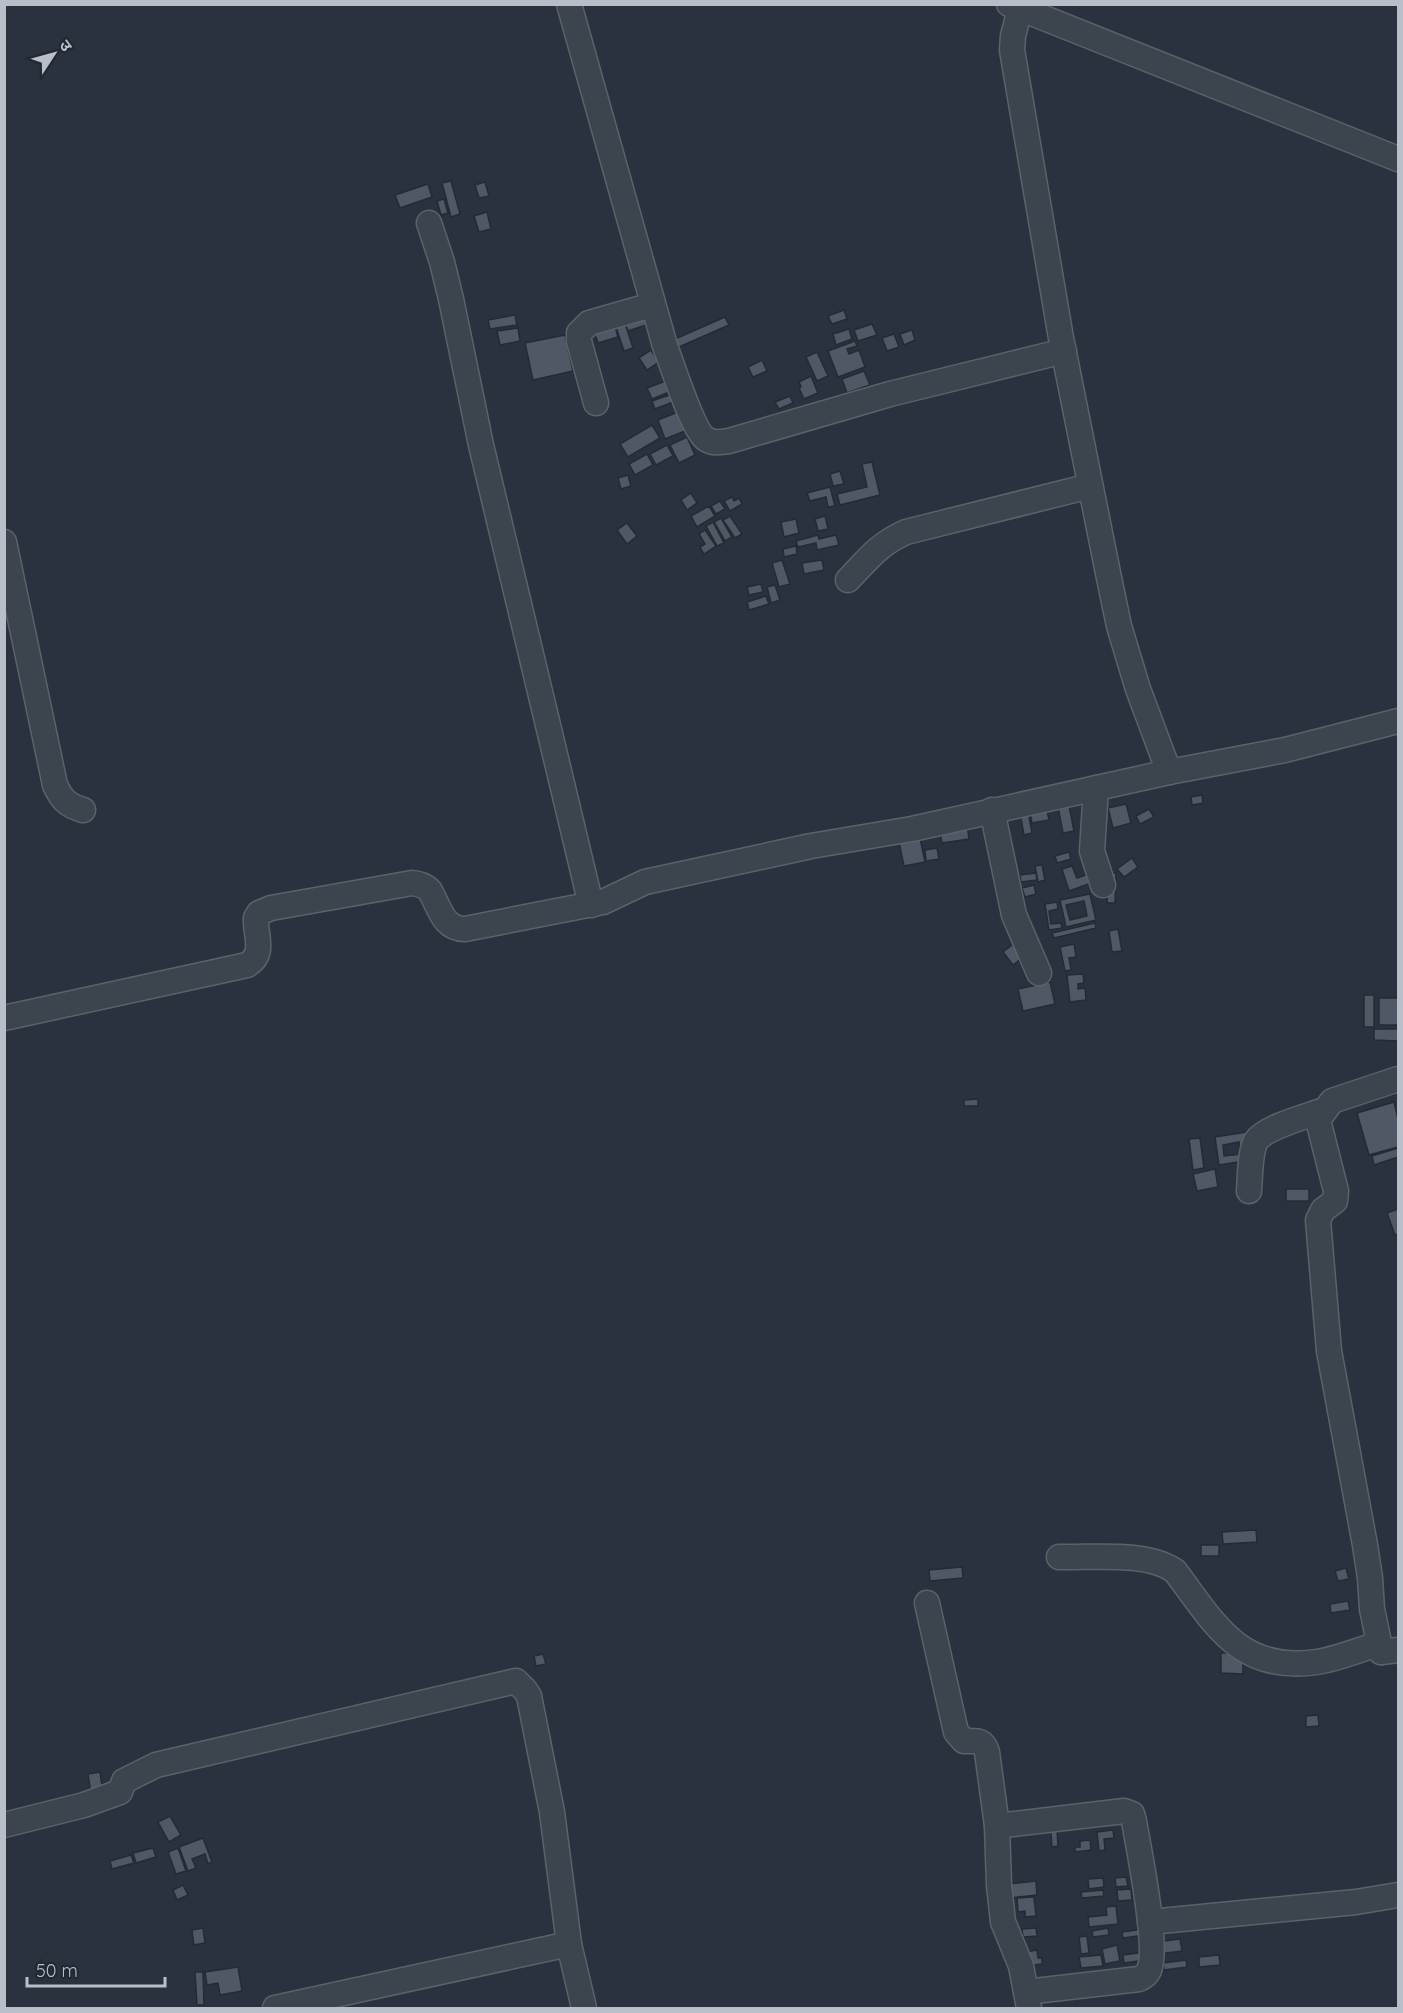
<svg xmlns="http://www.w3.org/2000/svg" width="1403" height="2013" font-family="Quicksand,'Noto Sans Devanagari',sans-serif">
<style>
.building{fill:#4f5966;stroke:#232b35;stroke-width:1.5;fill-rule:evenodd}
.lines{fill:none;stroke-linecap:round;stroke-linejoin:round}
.minor-casing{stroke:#5a626b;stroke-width:27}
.minor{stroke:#3c444e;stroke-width:24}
</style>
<rect width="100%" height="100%" fill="#29323e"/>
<!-- building -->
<g class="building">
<polygon points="451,181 460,214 451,217 442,183"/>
<polygon points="485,182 489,196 479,198 475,185"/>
<polygon points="428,184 432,197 400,208 395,195"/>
<polygon points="444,199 448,213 441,215 437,201"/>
<polygon points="487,212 491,229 479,232 474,216"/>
<polygon points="844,310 847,319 832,324 828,316"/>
<polygon points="652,312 655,322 628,331 624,320"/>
<polygon points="515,315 517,325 490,329 488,320"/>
<polygon points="725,317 729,325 679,347 675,339"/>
<polygon points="614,323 618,337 598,343 593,329"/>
<polygon points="625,323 633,348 624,351 616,327"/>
<polygon points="872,324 877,335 858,341 854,330"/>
<polygon points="518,328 520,341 500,345 497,331"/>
<polygon points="849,329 852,339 836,345 833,334"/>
<polygon points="912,330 915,340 904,345 900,334"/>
<polygon points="894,334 899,347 887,351 882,338"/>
<polygon points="565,335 573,371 533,380 525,343"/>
<polygon points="855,341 857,346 847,349 849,354 859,350 865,367 838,377 828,351"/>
<polygon points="651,350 659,362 647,370 639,358"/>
<polygon points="817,352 828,376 817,381 806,357"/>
<polygon points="762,360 767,371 753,377 748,367"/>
<polygon points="864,371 870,385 847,393 842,379"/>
<polygon points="811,376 818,393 804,399 799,388 801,387 799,382"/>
<polygon points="668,380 672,391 652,399 647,388"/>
<polygon points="678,392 681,399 655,409 652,401"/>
<polygon points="790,396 793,403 779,409 775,402"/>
<polygon points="683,410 690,429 665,439 658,420"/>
<polygon points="652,425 660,438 628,457 620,444"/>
<polygon points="687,437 695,455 679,463 670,445"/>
<polygon points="667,445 673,456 656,465 650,454"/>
<polygon points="647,454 653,465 635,475 629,464"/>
<polygon points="872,462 880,495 840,505 837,494 867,487 862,464"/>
<polygon points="840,471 844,484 833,486 830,474"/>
<polygon points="628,475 631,486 621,489 618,478"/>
<polygon points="830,487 835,506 828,507 826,497 810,501 807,493"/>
<polygon points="691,493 697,503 687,510 681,500"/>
<polygon points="732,497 734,501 739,498 742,504 730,511 724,501"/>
<polygon points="720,501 725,509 716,514 711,506"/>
<polygon points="709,506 715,516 697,527 691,516"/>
<polygon points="730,516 742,534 735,538 723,520"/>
<polygon points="825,516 828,529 818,531 815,519"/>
<polygon points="721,518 732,537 725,541 714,522"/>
<polygon points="796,519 799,533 784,537 781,522"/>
<polygon points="713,522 724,543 717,546 706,526"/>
<polygon points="627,523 637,536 627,544 617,530"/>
<polygon points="705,530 716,546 704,554 700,547 705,544 699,534"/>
<polygon points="818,535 819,539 836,535 839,545 817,550 816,543 798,547 796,541"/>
<polygon points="796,546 797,554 784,557 783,549"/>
<polygon points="782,560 790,584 779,587 772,563"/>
<polygon points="822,560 824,570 804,574 802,563"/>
<polygon points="761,584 763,592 749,595 747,587"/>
<polygon points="775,585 780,600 771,603 767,587"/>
<polygon points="766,596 769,604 749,610 747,602"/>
<polygon points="1202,795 1203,803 1192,805 1191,797"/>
<polygon points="1068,800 1074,831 1063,833 1057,802"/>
<polygon points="1126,804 1131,823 1113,828 1108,808"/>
<polygon points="1149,809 1154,817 1140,824 1136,816"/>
<polygon points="1047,810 1049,820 1032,823 1030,812"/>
<polygon points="1028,811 1032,833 1024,835 1020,813"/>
<polygon points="967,824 969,839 942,843 939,829"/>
<polygon points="920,838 925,862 904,866 899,842"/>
<polygon points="937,848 939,859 926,861 925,850"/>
<polygon points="1069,852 1071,859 1057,863 1055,856"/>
<polygon points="1132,858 1138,867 1124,877 1117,869"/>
<polygon points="1042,865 1045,880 1038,882 1035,866"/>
<polygon points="1072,866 1077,878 1091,873 1094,882 1069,891 1062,869"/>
<polygon points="1036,873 1037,880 1021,882 1020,875"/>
<polygon points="1108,873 1116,873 1115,903 1107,903"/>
<polygon points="1034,885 1036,894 1025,897 1022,888"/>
<path d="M1090,894L1096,920L1066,927L1060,900ZM1084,901L1087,916L1070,920L1066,905Z"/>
<polygon points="1057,902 1058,909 1049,911 1051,924 1061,923 1062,928 1049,930 1045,904"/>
<polygon points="1095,923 1096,928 1054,938 1052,933"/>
<polygon points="1118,929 1122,951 1112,952 1109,931"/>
<polygon points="1016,942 1026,955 1013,965 1003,952"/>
<polygon points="1074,944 1076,957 1069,958 1071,970 1065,971 1060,947"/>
<polygon points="1083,974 1084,983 1078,984 1078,989 1085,988 1086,1000 1070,1002 1067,975"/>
<polygon points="1050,982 1055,1004 1023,1011 1018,989"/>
<rect x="1364" y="995" width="10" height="32"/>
<rect x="1379" y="998" width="19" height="27"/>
<polygon points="1374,1029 1398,1029 1398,1041 1374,1040"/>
<polygon points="978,1099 978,1106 964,1106 964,1100"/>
<polygon points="1394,1102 1398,1119 1398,1147 1369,1155 1357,1113"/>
<path d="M1247,1132L1251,1160L1219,1165L1215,1137ZM1239,1142L1241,1154L1224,1156L1223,1145Z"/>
<polygon points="1200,1138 1204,1168 1193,1170 1189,1139"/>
<polygon points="1398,1148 1398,1157 1374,1165 1372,1156"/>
<polygon points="1215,1169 1218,1187 1197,1191 1193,1174"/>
<rect x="1286" y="1189" width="23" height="12"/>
<polygon points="1398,1209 1398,1234 1395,1235 1387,1213"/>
<polygon points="1256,1530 1257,1542 1223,1544 1222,1532"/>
<rect x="1201" y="1545" width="18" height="11"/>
<polygon points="962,1567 963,1578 930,1581 929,1570"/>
<polygon points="1346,1568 1349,1579 1338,1581 1335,1571"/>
<polygon points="1348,1601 1350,1610 1331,1613 1330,1604"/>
<polygon points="1221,1653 1243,1653 1243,1674 1221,1673"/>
<polygon points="543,1654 546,1664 536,1666 534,1656"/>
<polygon points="1318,1715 1319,1726 1306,1727 1306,1716"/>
<polygon points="100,1772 103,1793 91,1794 88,1774"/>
<polygon points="170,1816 181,1835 169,1842 158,1822"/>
<polygon points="1078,1821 1078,1829 1057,1830 1058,1846 1052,1847 1050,1822"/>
<polygon points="1113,1830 1114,1838 1104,1839 1105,1850 1099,1851 1097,1832"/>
<polygon points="203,1838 212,1862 208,1864 205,1854 192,1859 196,1868 188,1871 179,1847"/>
<polygon points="1090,1840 1091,1850 1075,1852 1075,1847 1080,1847 1080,1841"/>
<polygon points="153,1848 156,1857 136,1863 133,1853"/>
<polygon points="178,1848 186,1871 176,1874 168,1852"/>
<polygon points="131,1855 134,1863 112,1869 110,1861"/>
<polygon points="1126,1877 1128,1886 1116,1887 1115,1878"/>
<polygon points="1103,1878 1104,1887 1089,1889 1088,1879"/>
<polygon points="1036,1881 1037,1895 1009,1898 1008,1884"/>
<polygon points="183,1885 188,1895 177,1900 173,1890"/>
<polygon points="1131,1889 1132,1900 1118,1901 1117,1890"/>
<polygon points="1103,1890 1104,1896 1082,1898 1081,1892"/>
<polygon points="1034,1897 1036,1916 1025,1917 1025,1911 1018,1912 1017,1898"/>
<polygon points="1116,1906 1118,1924 1089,1927 1088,1917 1107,1915 1106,1907"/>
<polygon points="203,1928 205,1943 194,1945 192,1930"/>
<polygon points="1036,1928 1037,1936 1023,1937 1022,1929"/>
<polygon points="1108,1928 1109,1935 1093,1937 1092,1931"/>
<polygon points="1144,1929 1145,1935 1123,1938 1122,1932"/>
<polygon points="1087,1936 1089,1953 1081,1954 1079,1937"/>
<polygon points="1180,1939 1182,1951 1159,1954 1157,1942"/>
<polygon points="1117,1945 1120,1961 1105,1964 1102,1949"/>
<polygon points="1037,1950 1038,1958 1042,1958 1042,1964 1027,1966 1025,1952"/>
<polygon points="1145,1952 1146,1960 1124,1963 1123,1955"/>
<polygon points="1101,1955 1103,1966 1081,1968 1079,1957"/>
<polygon points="1219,1955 1220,1965 1199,1967 1199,1957"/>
<polygon points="1186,1960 1187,1967 1164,1970 1163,1963"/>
<polygon points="238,1967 242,1991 220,1995 218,1983 207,1985 205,1972"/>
<polygon points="195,1972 203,1972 204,2005 197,2005"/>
</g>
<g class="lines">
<defs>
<g id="minor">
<path d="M569,4L665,346C672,364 693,431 706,439C713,444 721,442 729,441L890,394L1064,351"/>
<polyline points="1009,4 1398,159"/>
<polyline points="1020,9 1013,36 1012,50 1061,338 1108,573 1119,626 1138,689 1169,772"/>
<polyline points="429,223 442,262 451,299 481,445 591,905"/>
<polyline points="596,403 579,341 579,333 589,323 652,305"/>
<path d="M4,542L55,785C62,800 67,805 83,810"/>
<path d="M848,580C868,559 879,544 906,532L1090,486"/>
<polyline points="1096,788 1092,851 1103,885"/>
<polyline points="992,810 1014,915 1039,973"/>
<path d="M4,1018L247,965C266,954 255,936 256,918L259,913L271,908L412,883C419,884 425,885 430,891C440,908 443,929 465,929L603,902L645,882L811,846L912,829L1169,772L1285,750L1398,721"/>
<path d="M1249,1191C1250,1178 1250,1151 1256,1141C1265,1127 1308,1116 1324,1110"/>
<path d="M1059,1557C1093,1558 1147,1551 1175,1571C1215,1624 1239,1673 1317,1662C1336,1659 1356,1651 1375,1645L1381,1652L1398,1650"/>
<path d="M927,1603L956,1732L964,1741C977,1741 983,1739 987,1752L997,1826L999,1885L1003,1922L1021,1966L1029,2008"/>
<polyline points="1381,1652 1372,1609 1370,1578 1365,1545 1329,1351 1318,1220 1323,1210 1335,1201 1336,1191 1318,1120 1332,1101 1398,1079"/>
<polyline points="4,1825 84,1805 120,1792 124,1781 156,1765 516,1681 525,1690 529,1696 552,1812 569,1944 584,2008"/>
<path d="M997,1826L1124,1811L1132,1814L1134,1821C1139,1850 1159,1948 1149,1970C1147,1975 1143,1977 1139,1979L1026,1992"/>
<polyline points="1150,1922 1356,1902 1398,1895"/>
<polyline points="275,2008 569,1944"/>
</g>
</defs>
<!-- minor casing -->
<use href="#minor" class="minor-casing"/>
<!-- minor -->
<use href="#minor" class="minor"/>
</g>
<!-- border -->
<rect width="1403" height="2013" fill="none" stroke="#b9bfc8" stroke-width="12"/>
<!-- north arrow -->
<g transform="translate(54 54) rotate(54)" stroke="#212933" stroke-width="4.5" paint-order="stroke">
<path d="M0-4.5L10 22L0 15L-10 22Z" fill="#b9bfc8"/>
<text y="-9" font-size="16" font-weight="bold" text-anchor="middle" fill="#b9bfc8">उ</text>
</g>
<!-- scale -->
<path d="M27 1977v9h138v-9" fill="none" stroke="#b9bfc8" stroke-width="3"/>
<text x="36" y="1977" font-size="18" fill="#b9bfc8" stroke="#212933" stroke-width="4.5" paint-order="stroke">50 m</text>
</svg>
